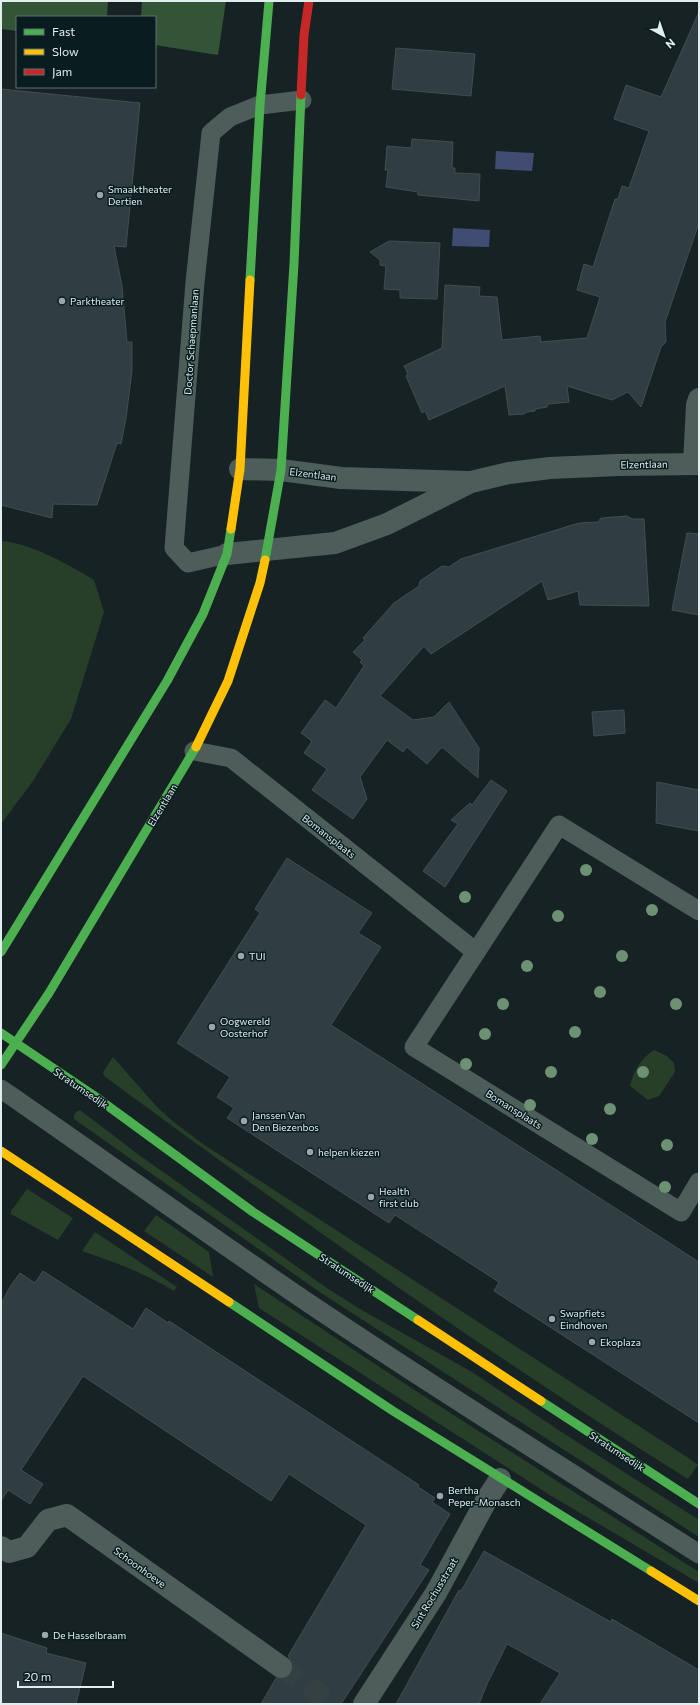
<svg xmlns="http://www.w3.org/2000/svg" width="700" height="1705" font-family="Commissioner,sans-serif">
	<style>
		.green { fill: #273e29 }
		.forest { fill: #335436 }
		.water { fill: #414c72 }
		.building { fill: #303e44; stroke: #444c4f }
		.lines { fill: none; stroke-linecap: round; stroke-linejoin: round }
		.street-tunnel { stroke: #354042; stroke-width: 22; stroke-dasharray: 22 11; stroke-linecap: butt }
		.lane { stroke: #4d5e5a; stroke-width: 19 }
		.street { stroke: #4d5e5a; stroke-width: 22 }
		.fast { stroke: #4caf50; stroke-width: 9 }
		.slow { stroke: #ffc107; stroke-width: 9 }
		.jam { stroke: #c62828; stroke-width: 9 }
		.tree { fill: #6c9273 }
		.poi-dot { fill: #9aa6a8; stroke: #091c1f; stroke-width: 1.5 }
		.labels { text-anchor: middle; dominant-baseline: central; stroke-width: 3; stroke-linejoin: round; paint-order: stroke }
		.poi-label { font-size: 10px; fill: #e1edef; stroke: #091c1f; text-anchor: start }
		.street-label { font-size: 10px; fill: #e1edef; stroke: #091c1f }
	</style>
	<rect width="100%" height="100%" fill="#172224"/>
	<g class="green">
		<path d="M1,541C31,543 69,565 94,580L104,612L71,719L33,781L1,824Z"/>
		<path d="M654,1050L667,1056L674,1063L675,1072L659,1096L648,1100L630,1086C633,1072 641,1058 654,1050Z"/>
		<path d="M113,1057L158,1108L175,1123L203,1144L690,1459L698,1465L688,1479C488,1354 294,1216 104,1076L103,1072Z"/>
		<path d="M80,1110L139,1155L327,1288L360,1309L472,1372L560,1431L699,1520V1537L321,1293L74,1119C73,1115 76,1111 80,1110Z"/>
		<polygon points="27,1189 73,1218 58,1240 11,1214 11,1211"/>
		<polygon points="156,1215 209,1252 213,1277 144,1231"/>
		<path d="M95,1232L177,1287L174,1291C145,1273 114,1262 82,1251Z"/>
		<polygon points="254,1284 413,1389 699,1572 699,1583 553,1497 259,1308"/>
	</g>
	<g class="forest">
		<polygon points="1,1 108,1 107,17 17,17 17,31 1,29"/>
		<polygon points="142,1 226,1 218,55 155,45 155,17 141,17"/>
	</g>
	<g class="water">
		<polygon points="496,151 534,153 532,171 495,169"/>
		<polygon points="453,228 490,230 489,247 452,246"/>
	</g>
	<g class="building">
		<polygon points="699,12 699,223 665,322 666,342 661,347 641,407 628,392 612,400 567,386 569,402 548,404 547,407 535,409 535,411 527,412 524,414 509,415 505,386 429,420 425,411 422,413 406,376 408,374 404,366 442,348 445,285 480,287 479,296 497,297 502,340 540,336 541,342 587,338 600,297 577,290 584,264 593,267 615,199 618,199 622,186 629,188 649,131 614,119 626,85 661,97"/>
		<polygon points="396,48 475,54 471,96 392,89"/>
		<polygon points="1,89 140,103 126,247 114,246 122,286 127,342 132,342 132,371 126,418 121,444 117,443 97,505 53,504 52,518 1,505"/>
		<polygon points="412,139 453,142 452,168 455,168 455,173 480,174 479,201 418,195 418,192 386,187 388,170 385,170 387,146 411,148"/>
		<polygon points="389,241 440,243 437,299 400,298 400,290 384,289 386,266 380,265 380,260 370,252"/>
		<polygon points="627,516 632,519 644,519 649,606 580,605 578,591 548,600 542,581 431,654 424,646 380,696 413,720 434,717 449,702 479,748 478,778 442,747 427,764 407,747 403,752 387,740 360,777 367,799 353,819 312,790 327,769 304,753 312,741 301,733 325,700 336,708 364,666 360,662 362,660 353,652 365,640 363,638 394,603 419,586 420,581 442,566 449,567 461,559 579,523 598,522 601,518"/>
		<polygon points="687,533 699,534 699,615 672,610"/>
		<polygon points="624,710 625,733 594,736 592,712"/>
		<polygon points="491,780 507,791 445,887 423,871 458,824 451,820 470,803 472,805"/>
		<polygon points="657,782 699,790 699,831 656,823"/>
		<polygon points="287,858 372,913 358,933 381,947 331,1025 699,1262 699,1423 494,1291 499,1282 395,1215 389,1223 227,1118 234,1108 217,1097 230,1077 177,1043 260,913 255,909"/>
		<polygon points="43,1271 133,1329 146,1308 168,1323 169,1321 419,1485 418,1487 435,1498 432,1502 450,1514 420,1565 429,1570 341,1704 261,1704 276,1678 286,1678 291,1674 293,1669 292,1662 288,1656 366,1525 289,1474 271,1501 83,1376 21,1470 43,1484 30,1504 8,1490 1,1501 1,1304 11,1285 20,1273 35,1283"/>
		<polygon points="484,1551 611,1622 612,1619 699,1670 699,1704 540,1704 560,1673 507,1644 487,1684 479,1704 396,1704 459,1590 461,1591"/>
		<polygon points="1,1633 47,1648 46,1653 86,1663 76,1704 1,1704"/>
	</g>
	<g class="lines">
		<polyline class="street-tunnel" points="281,1667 333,1704"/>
		<g class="lane">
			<polyline points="227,554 188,563 174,548 195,282 211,133 230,117 260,105 302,100"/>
			<polyline points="194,751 231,758 476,952 559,825 699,911"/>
			<polyline points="476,952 414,1047 681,1212 699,1182"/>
			<path d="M1,1089C107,1162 212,1238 319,1310C444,1394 572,1473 699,1554"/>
		</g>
		<g class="street">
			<polyline points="694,463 697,405 699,399"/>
			<polyline points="240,469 281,470 341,478 468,482"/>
			<polyline points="227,554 335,543 387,524 471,482 509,473 550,468 618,465 699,464"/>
			<polyline points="1,1547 9,1552 27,1547 48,1520 67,1515 281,1667"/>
			<polyline points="364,1704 436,1593 487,1499 500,1479"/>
		</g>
		<g class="fast">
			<polyline points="250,280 260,105 269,1"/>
			<polyline points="265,560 281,470 294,264 301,95"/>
			<polyline points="1,952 167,681 203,614 227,554 231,529"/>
			<polyline points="1,1033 93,1095 253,1212 418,1320"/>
			<polyline points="1,1065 49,993 196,747"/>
			<polyline points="229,1302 393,1411 651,1571"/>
			<polyline points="541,1401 699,1504"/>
		</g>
		<g class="slow">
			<polyline points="231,529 240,469 250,280"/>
			<polyline points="196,747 228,681 260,583 265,560"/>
			<polyline points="1,1151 229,1302"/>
			<polyline points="418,1320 541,1401"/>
			<polyline points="651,1571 699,1601"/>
		</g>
		<polyline class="jam" points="301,95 304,35 309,1"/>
	</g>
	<g class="tree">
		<circle cx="586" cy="870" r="6"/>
		<circle cx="465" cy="897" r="6"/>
		<circle cx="652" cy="910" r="6"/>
		<circle cx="558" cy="916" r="6"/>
		<circle cx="622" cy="956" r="6"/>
		<circle cx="527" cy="966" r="6"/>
		<circle cx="600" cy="992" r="6"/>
		<circle cx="503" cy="1004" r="6"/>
		<circle cx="676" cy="1004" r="6"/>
		<circle cx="575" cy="1032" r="6"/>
		<circle cx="485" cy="1034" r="6"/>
		<circle cx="466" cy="1064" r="6"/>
		<circle cx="551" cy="1072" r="6"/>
		<circle cx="643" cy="1072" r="6"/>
		<circle cx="530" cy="1105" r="6"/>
		<circle cx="610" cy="1109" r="6"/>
		<circle cx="592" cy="1139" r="6"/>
		<circle cx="667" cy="1145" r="6"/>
		<circle cx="665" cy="1187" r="6"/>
	</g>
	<g class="poi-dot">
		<circle cx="100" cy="195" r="4"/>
		<circle cx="62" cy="301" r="4"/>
		<circle cx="241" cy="956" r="4"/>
		<circle cx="212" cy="1027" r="4"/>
		<circle cx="244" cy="1121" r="4"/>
		<circle cx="310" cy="1152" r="4"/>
		<circle cx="371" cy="1197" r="4"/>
		<circle cx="552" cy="1319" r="4"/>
		<circle cx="592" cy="1342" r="4"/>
		<circle cx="440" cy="1496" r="4"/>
		<circle cx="45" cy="1635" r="4"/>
	</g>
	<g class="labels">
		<g class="poi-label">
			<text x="108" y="189">Smaaktheater<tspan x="108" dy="12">Dertien</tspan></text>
			<text x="70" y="301">Parktheater</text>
			<text x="249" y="956">TUI</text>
			<text x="220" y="1021">Oogwereld<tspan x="220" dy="12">Oosterhof</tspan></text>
			<text x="252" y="1115">Janssen Van<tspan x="252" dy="12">Den Biezenbos</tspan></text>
			<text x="318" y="1152">helpen kiezen</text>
			<text x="379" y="1191">Health<tspan x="379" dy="12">first club</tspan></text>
			<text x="560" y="1313">Swapfiets<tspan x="560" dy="12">Eindhoven</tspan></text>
			<text x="600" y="1342">Ekoplaza</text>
			<text x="448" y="1490">Bertha<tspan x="448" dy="12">Peper-Monasch</tspan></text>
			<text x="53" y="1635">De Hasselbraam</text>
		</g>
		<g class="street-label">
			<text transform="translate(191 342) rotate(-86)">Doctor Schaepmanlaan</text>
			<text transform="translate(644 464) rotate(-1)">Elzentlaan</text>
			<text transform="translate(313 474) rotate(7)">Elzentlaan</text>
			<text transform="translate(162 805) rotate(-59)">Elzentlaan</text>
			<text transform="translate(329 836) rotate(38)">Bomansplaats</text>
			<text transform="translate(81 1088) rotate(34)">Stratumsedijk</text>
			<text transform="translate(514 1109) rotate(32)">Bomansplaats</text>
			<text transform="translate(347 1273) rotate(33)">Stratumsedijk</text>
			<text transform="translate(617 1451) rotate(33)">Stratumsedijk</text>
			<text transform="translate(140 1567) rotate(36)">Schoonhoeve</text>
			<text transform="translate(434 1593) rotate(-59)">Sint Rochusstraat</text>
		</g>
	</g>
	<rect width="700" height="1705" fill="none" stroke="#e1edef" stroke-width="4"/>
	<rect x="16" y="16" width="140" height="72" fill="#091c1f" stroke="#5f7072"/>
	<rect x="24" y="29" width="20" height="6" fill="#4caf50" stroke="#5f7072"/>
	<text x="52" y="36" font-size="12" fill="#e1edef">Fast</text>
	<rect x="24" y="49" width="20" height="6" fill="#ffc107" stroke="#5f7072"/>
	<text x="52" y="56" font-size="12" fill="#e1edef">Slow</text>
	<rect x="24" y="69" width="20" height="6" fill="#c62828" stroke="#5f7072"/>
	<text x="52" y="76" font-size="12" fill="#e1edef">Jam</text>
	<g transform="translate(664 36) rotate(140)" stroke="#091c1f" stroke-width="3" paint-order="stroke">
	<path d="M0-3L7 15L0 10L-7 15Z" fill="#e1edef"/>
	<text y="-6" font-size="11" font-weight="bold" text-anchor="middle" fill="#e1edef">N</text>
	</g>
	<path d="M18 1681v6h95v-6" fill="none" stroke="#e1edef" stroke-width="2"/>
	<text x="24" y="1681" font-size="12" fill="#e1edef" stroke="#091c1f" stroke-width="3" paint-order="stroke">20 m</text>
</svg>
